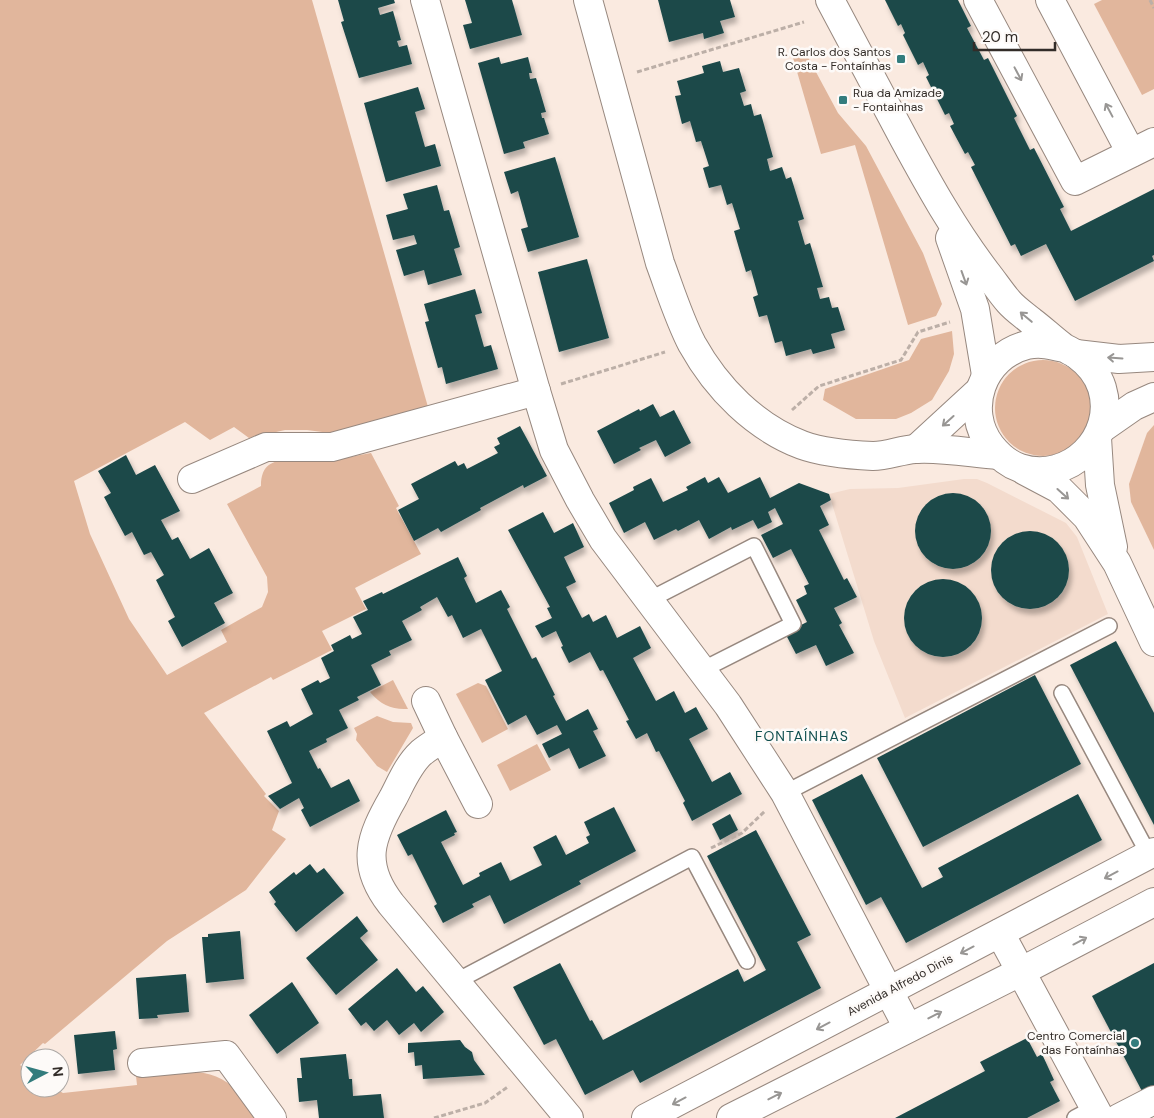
<svg xmlns="http://www.w3.org/2000/svg" width="1154" height="1118" font-family="'DM Sans',sans-serif">
	<style>
		.built { fill: #f3dbcd }
		.green { fill: #e1b69c }
		.building { fill: #1b494a; filter: url(#shadow) }
		.lines { fill: none; stroke-linecap: round; stroke-linejoin: round }
		.lane-casing { stroke: #97887f; stroke-width: 18 }
		.street-casing { stroke: #97887f; stroke-width: 30 }
		.secondary-casing { stroke: #97887f; stroke-width: 30 }
		.path { stroke: #bcafa7; stroke-width: 3; stroke-dasharray: 5 2.5; stroke-linecap: butt }
		.lane { stroke: #fff; stroke-width: 15 }
		.street { stroke: #fff; stroke-width: 28 }
		.secondary { stroke: #fff; stroke-width: 28 }
		.oneway { stroke: #989694 }
		.poi-dot { fill: #337c7d; stroke: #fdfaf8; stroke-width: 2 }
		.labels { text-anchor: middle; dominant-baseline: central; stroke-width: 5; stroke-linejoin: round; paint-order: stroke }
		.poi-label { font-size: 12px; fill: #322c28; stroke: #fdfaf8; text-anchor: end }
		.street-label { font-size: 12px; fill: #322c28; stroke: #fdfaf8 }
		.neighbourhood-label { font-size: 14px; letter-spacing: 1px; fill: #104f4f; stroke: #fdfaf8 }
	</style>
	<defs>
		<filter id="shadow"><feDropShadow dx="3" dy="5.5" stdDeviation="2.5" flood-color="#0004"/></filter>
	</defs>
	<rect width="100%" height="100%" fill="#faeae0"/>
	<polygon class="built" points="964,479 977,479 987,483 1066,523 1077,537 1108,614 905,718 874,641 829,494 850,489 898,488"/>
	<g class="green">
		<path d="M0,0H312L428,407L351,429L330,433L307,430H285L249,438L234,427L210,440L185,422L74,481L90,534L129,619L167,675L227,642L221,630L262,607L268,592L267,577L227,504L261,486C261,450 294,463 317,462C335,461 353,456 371,453L399,506L396,508L421,554L355,588L366,609L322,631L332,650L273,680L271,677L204,713L266,794L264,796L279,811L272,830L286,839L246,890L167,941L45,1044L43,1043L20,1065L30,1072V1088H54L63,1093L137,1085L136,1076C168,1073 205,1063 233,1087C242,1095 249,1108 256,1118H0Z"/>
		<polygon points="1102,0 1154,0 1154,89 1142,95 1094,4"/>
		<polygon points="791,51 804,54 809,59 838,113 866,146 923,253 942,304 936,316 908,325 855,145 821,154"/>
		<polygon points="952,331 954,354 949,371 932,400 911,413 896,419 856,419 823,400 825,389 909,360 921,339"/>
		<circle cx="1043" cy="408" r="48"/>
		<polygon points="1154,425 1154,550 1131,502 1129,484 1147,433"/>
		<path d="M393,680L408,709C392,710 381,705 370,692Z"/>
		<polygon points="478,683 486,686 508,729 482,743 456,694"/>
		<polygon points="377,716 393,722 411,723 413,728 387,772 377,766 356,740 357,734 354,728"/>
		<polygon points="537,744 551,770 510,791 497,765"/>
	</g>
	<g class="building">
		<polygon points="338,0 394,0 395,3 378,8 380,15 393,11 401,40 397,41 399,47 407,45 412,64 359,78 341,22 344,21"/>
		<polygon points="465,0 512,0 522,35 470,49 463,25 472,23"/>
		<polygon points="658,0 730,0 735,17 720,21 724,33 704,39 703,33 669,42"/>
		<polygon points="885,0 958,0 971,26 967,28 984,60 988,58 1017,116 1014,118 1030,150 1034,148 1064,207 1060,209 1071,231 1154,189 1154,255 1152,256 1154,261 1075,301 1046,244 1021,256 1015,244 1011,246 971,167 975,165 968,152 965,154 950,126 954,124 949,113 945,115 926,77 929,75 923,62 918,65 903,35 905,33 901,24 898,26"/>
		<polygon points="499,57 501,64 528,57 532,73 529,73 530,79 536,78 546,112 541,113 542,118 544,118 549,134 523,142 525,148 504,154 478,63"/>
		<polygon points="720,61 723,72 739,68 746,91 740,93 744,106 751,104 754,116 761,114 773,157 767,159 770,171 782,167 786,179 791,177 804,219 798,221 805,245 810,243 823,287 817,288 820,299 829,297 832,308 838,307 845,330 831,334 835,348 813,354 811,349 786,356 782,341 775,343 767,315 759,317 753,297 758,295 751,270 746,272 734,231 740,229 732,203 727,205 721,185 709,188 703,168 709,166 701,141 696,142 690,121 682,124 675,96 681,95 677,81 704,73 702,66"/>
		<polygon points="418,87 425,109 415,112 425,147 435,144 441,166 386,182 364,103"/>
		<polygon points="555,157 579,237 528,252 521,229 528,227 518,191 511,194 504,172"/>
		<polygon points="437,185 444,211 449,210 460,247 454,249 462,275 428,285 424,270 404,276 396,250 417,244 414,235 393,240 386,215 408,209 403,194"/>
		<polygon points="587,259 609,338 559,352 538,272"/>
		<polygon points="475,289 482,313 475,315 484,347 491,345 498,369 446,384 442,367 438,368 425,322 429,321 424,304"/>
		<polygon points="653,404 660,417 674,410 691,443 665,457 656,440 639,448 641,450 614,464 597,431 639,409 640,411"/>
		<polygon points="520,426 547,476 524,488 523,485 480,508 481,510 441,532 438,528 414,541 398,510 419,499 411,484 455,461 458,466 464,463 467,469 498,453 494,447 500,444 497,438"/>
		<polygon points="126,455 136,475 155,465 180,511 161,520 172,540 178,537 190,559 209,548 233,593 214,603 225,623 182,647 168,621 175,617 156,580 164,575 151,552 144,555 132,532 125,536 104,497 111,493 98,471"/>
		<polygon points="705,477 708,483 719,477 728,493 760,477 770,498 799,483 829,494 831,500 820,506 829,525 819,530 844,580 847,578 857,597 834,608 842,623 839,625 854,653 826,666 816,645 796,654 785,633 807,622 796,600 807,594 804,586 809,584 791,549 773,558 761,535 783,524 775,508 768,512 772,522 758,529 753,520 732,530 731,527 709,539 699,520 678,531 676,529 654,540 645,522 624,533 609,503 634,490 633,487 651,478 663,502 688,490 686,487"/>
		<circle cx="953" cy="531" r="38"/>
		<polygon points="543,512 554,533 573,523 584,547 564,557 576,582 566,587 582,618 589,614 593,622 606,615 617,638 640,626 651,648 633,658 656,701 674,691 685,713 696,707 708,729 689,739 712,782 730,772 742,794 692,821 683,803 685,801 659,751 656,752 647,733 636,739 626,721 629,720 603,670 600,671 590,652 569,663 561,647 563,646 556,631 542,638 535,626 552,618 547,608 550,607 508,530"/>
		<circle cx="1030" cy="570" r="39"/>
		<polygon points="458,557 467,576 464,578 476,603 501,590 510,607 507,609 532,659 536,657 555,695 553,696 566,721 588,709 598,729 593,731 606,756 579,769 569,748 549,758 542,744 562,734 557,725 537,735 526,715 508,725 485,680 502,671 481,629 463,638 452,615 448,617 437,597 420,607 422,610 402,621 412,640 389,651 391,655 371,665 381,685 357,697 359,700 339,710 348,728 326,739 327,742 309,751 318,769 320,768 331,788 349,779 360,801 310,827 301,810 304,808 299,798 280,809 268,796 292,783 267,731 287,721 290,727 313,714 301,689 318,680 320,683 330,678 321,658 334,651 331,645 350,635 352,639 362,634 353,617 368,610 363,601 382,592 383,594"/>
		<circle cx="943" cy="618" r="39"/>
		<polygon points="1116,641 1154,713 1154,825 1070,665"/>
		<polygon points="1035,675 1081,764 923,847 877,758"/>
		<polygon points="862,774 922,888 943,877 938,868 1078,794 1102,840 906,943 881,897 866,905 812,800"/>
		<polygon points="614,807 636,851 579,881 581,884 504,924 490,895 472,904 474,907 443,923 434,906 437,904 412,854 408,856 397,835 446,810 457,832 454,833 455,835 441,842 463,885 480,876 479,873 501,862 510,881 542,865 533,847 556,835 566,855 589,843 586,837 590,835 584,822"/>
		<polygon points="730,814 738,830 720,840 712,824"/>
		<polygon points="756,830 811,935 797,942 821,988 640,1083 633,1070 585,1095 556,1039 544,1045 513,987 560,963 590,1021 592,1020 603,1040 738,969 744,982 766,970 707,856"/>
		<polygon points="310,864 317,873 324,868 344,893 296,932 274,904 276,902 269,892 294,872 296,875"/>
		<polygon points="357,916 368,931 360,938 378,960 336,995 306,958"/>
		<polygon points="240,931 244,979 206,983 202,937 208,937 208,934"/>
		<polygon points="1154,963 1154,1089 1144,1095 1092,996"/>
		<polygon points="397,968 416,992 423,986 444,1012 421,1032 414,1023 399,1035 387,1020 374,1031 366,1022 361,1026 348,1009"/>
		<polygon points="186,974 189,1012 157,1015 158,1018 139,1019 136,978"/>
		<polygon points="292,982 319,1023 277,1054 249,1015"/>
		<polygon points="115,1031 117,1049 113,1050 115,1070 78,1074 74,1035"/>
		<polygon points="1027,1038 1037,1057 1042,1054 1054,1080 1050,1082 1060,1101 1027,1118 895,1118 985,1071 980,1062"/>
		<polygon points="460,1040 465,1047 472,1052 474,1060 485,1075 423,1079 422,1065 415,1066 414,1052 408,1053 408,1043"/>
		<polygon points="346,1054 349,1079 352,1079 353,1096 381,1094 384,1118 319,1118 317,1100 299,1102 297,1078 302,1078 300,1058"/>
	</g>
	<g class="lines">
		<g class="lane-casing">
			<g id="lane">
				<polyline points="649,600 754,546 793,624 702,670"/>
				<polyline points="1062,693 1149,855"/>
				<polyline points="785,793 1109,626"/>
				<polyline points="455,982 692,857 747,961"/>
				<polyline points="1075,1118 1094,1108"/>
			</g>
		</g>
		<g class="street-casing">
			<g id="street">
				<polyline points="425,0 536,391 554,450 580,500 603,539 728,705 785,793 908,1028"/>
				<path d="M588,0L660,263C670,290 679,319 692,344C717,389 755,427 802,445C824,453 851,455 873,456C887,456 901,450 915,449C940,447 972,453 998,455"/>
				<polyline points="978,0 1075,181 1154,142"/>
				<polyline points="1050,0 1131,153"/>
				<polyline points="916,449 979,391"/>
				<polyline points="192,479 266,447 332,447 536,391"/>
				<polyline points="426,701 443,737 478,804"/>
				<path d="M443,737C436,743 428,747 421,753C408,765 401,783 393,798C370,838 360,864 391,904L569,1118"/>
				<polyline points="1000,933 1100,1118"/>
				<polyline points="142,1063 226,1055 272,1118"/>
				<polyline points="646,1118 1154,852"/>
				<polyline points="731,1118 1020,972 1154,902"/>
				<polyline points="1119,1118 1154,1100"/>
			</g>
		</g>
		<g class="secondary-casing">
			<g id="secondary">
				<path d="M830,0C854,46 879,92 904,139C929,185 954,230 986,272C994,282 1001,293 1009,302C1015,309 1024,315 1031,321C1042,329 1052,339 1063,347C1068,350 1073,352 1077,355C1088,363 1098,375 1102,388C1117,437 1069,484 1020,468C1008,464 999,456 991,446C963,410 982,356 1027,345C1040,342 1052,345 1064,348"/>
				<polyline points="950,238 975,309 986,375"/>
				<polyline points="1076,354 1119,359 1154,357"/>
				<polyline points="1101,429 1134,406 1154,397"/>
				<polyline points="1097,438 1100,485 1113,547"/>
				<polyline points="1025,471 1059,489 1087,517 1117,563 1154,642"/>
			</g>
		</g>
		<g class="path">
			<polyline points="1150,0 1154,8"/>
			<polyline points="637,72 804,22"/>
			<polyline points="561,384 665,352"/>
			<polyline points="792,410 819,386 901,360 918,332 950,322"/>
			<polyline points="711,848 742,833 765,811"/>
			<polyline points="434,1118 485,1103 509,1086"/>
		</g>
		<use href="#lane" class="lane"/>
		<use href="#street" class="street"/>
		<use href="#secondary" class="secondary"/>
	</g>
	<defs><path id="oneway-shaft" d="M-6 0H5M1.5-3L5.5 0L1.5 3" fill="none" stroke-width="1.6" stroke-linecap="round" stroke-linejoin="round" transform="scale(1.25)"/></defs>
	<g class="oneway">
		<use href="#oneway-shaft" transform="translate(1018 74) rotate(62)"/>
		<use href="#oneway-shaft" transform="translate(1109 110) rotate(-118)"/>
		<use href="#oneway-shaft" transform="translate(964 278) rotate(70)"/>
		<use href="#oneway-shaft" transform="translate(1026 317) rotate(-140)"/>
		<use href="#oneway-shaft" transform="translate(1115 358) rotate(-176)"/>
		<use href="#oneway-shaft" transform="translate(948 421) rotate(138)"/>
		<use href="#oneway-shaft" transform="translate(1063 494) rotate(42)"/>
		<use href="#oneway-shaft" transform="translate(1111 875) rotate(152)"/>
		<use href="#oneway-shaft" transform="translate(1080 941) rotate(-28)"/>
		<use href="#oneway-shaft" transform="translate(967 950) rotate(152)"/>
		<use href="#oneway-shaft" transform="translate(935 1015) rotate(-27)"/>
		<use href="#oneway-shaft" transform="translate(823 1026) rotate(152)"/>
		<use href="#oneway-shaft" transform="translate(775 1096) rotate(-27)"/>
		<use href="#oneway-shaft" transform="translate(679 1101) rotate(152)"/>
	</g>
	<g class="poi-dot">
		<rect x="896" y="54" width="10" height="10" rx="2.5"/>
		<rect x="838" y="95" width="10" height="10" rx="2.5"/>
		<circle cx="1135" cy="1043" r="5"/>
	</g>
	<g class="labels">
		<g class="poi-label">
			<text x="891" y="52">R. Carlos dos Santos<tspan x="891" dy="14">Costa - Fontaínhas</tspan></text>
			<text x="853" y="93" text-anchor="start">Rua da Amizade<tspan x="853" dy="14">- Fontainhas</tspan></text>
			<text x="1125" y="1036">Centro Comercial<tspan x="1125" dy="14">das Fontaínhas</tspan></text>
		</g>
		<g class="street-label">
			<text transform="translate(900 985) rotate(-28)">Avenida Alfredo Dinis</text>
		</g>
		<g class="neighbourhood-label">
			<text x="802" y="736">FONTAÍNHAS</text>
		</g>
	</g>
	<g transform="translate(45 1073) rotate(84)"><circle r="24" fill="#fdfaf8" stroke="#aca8a5"/>
	<path d="M0-4L9 19L0 12L-9 19Z" fill="#337c7d"/>
	<text y="-8" font-size="14" font-weight="bold" text-anchor="middle" fill="#322c28">N</text>
	</g>
	<path d="M974 42v8h81v-8" fill="none" stroke="#322c28" stroke-width="2.5"/>
	<text x="982" y="42" font-size="15" fill="#322c28" stroke="#fdfaf8" stroke-width="4" paint-order="stroke">20 m</text>
</svg>
